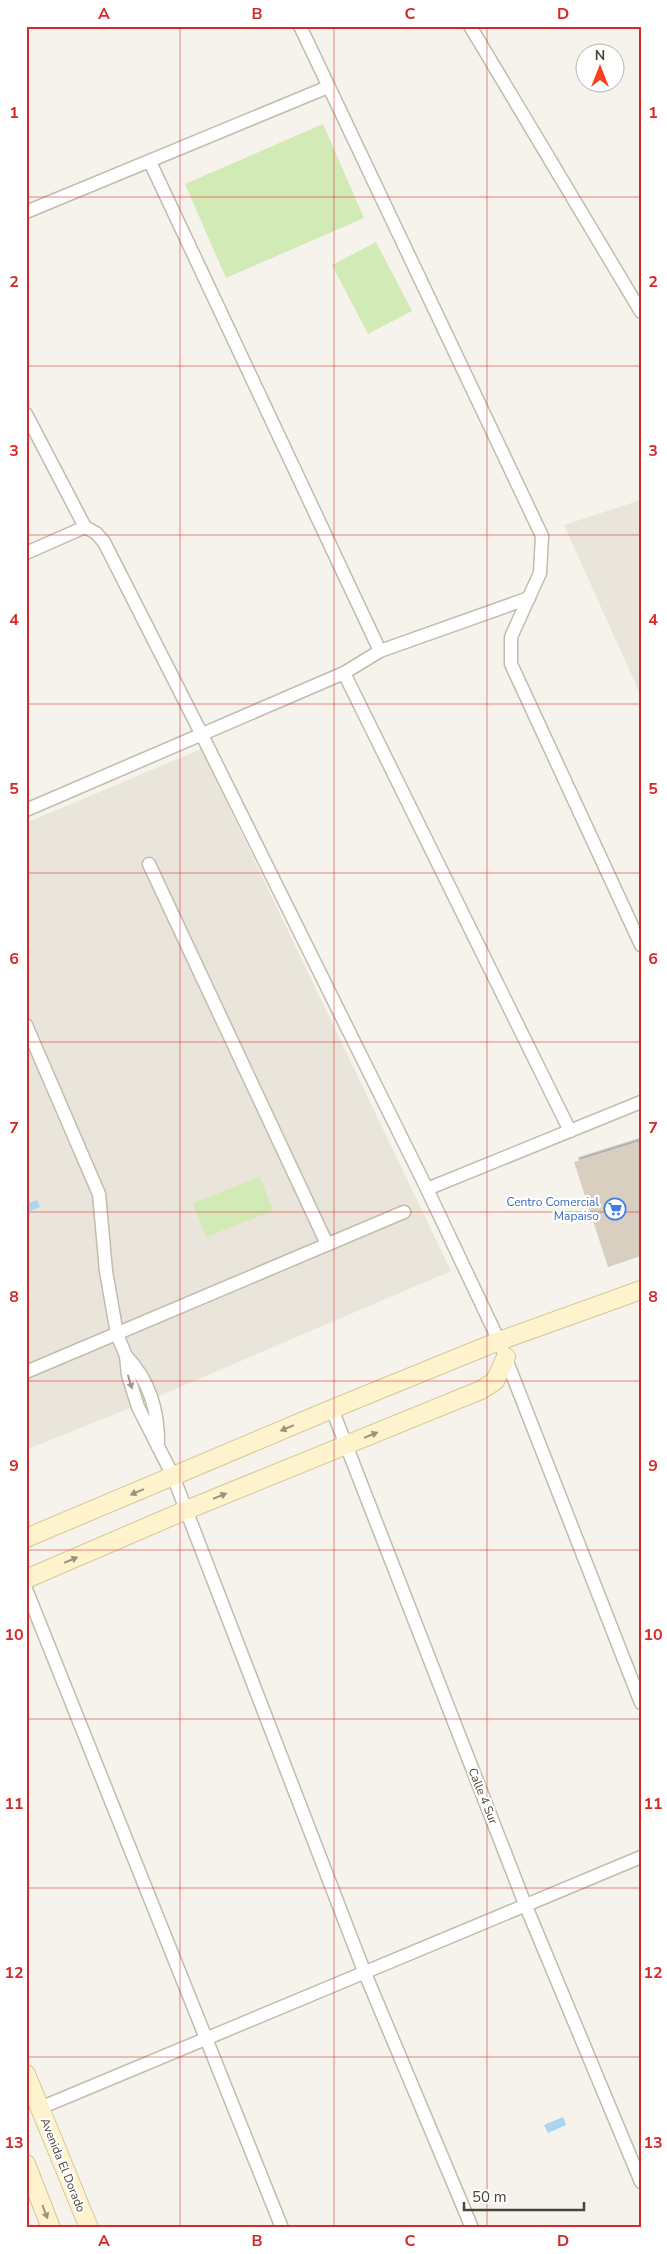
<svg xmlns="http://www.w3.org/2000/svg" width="667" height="2254" font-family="'Nunito Sans',sans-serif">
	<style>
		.residential { fill: #eae5da }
		.green { fill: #d2eab5 }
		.water { fill: #a9d4f2 }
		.building { fill: #d8cfc1; filter: url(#shadow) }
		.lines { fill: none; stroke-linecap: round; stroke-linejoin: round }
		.street-casing { stroke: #c2bbae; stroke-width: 15 }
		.secondary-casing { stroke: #d6c79b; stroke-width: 20 }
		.street { stroke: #fff; stroke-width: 12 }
		.secondary { stroke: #fff3cd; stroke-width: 18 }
		.oneway { fill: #9c9892 }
		.oneway2 { fill: #9c937c }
		.grid { fill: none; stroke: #d62828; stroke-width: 1; stroke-opacity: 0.55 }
		.labels { text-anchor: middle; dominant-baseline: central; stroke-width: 4.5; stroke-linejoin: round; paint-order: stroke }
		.shop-label { font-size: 12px; fill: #366cbe; stroke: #fff; text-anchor: end }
		.street-label { font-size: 12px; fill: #4b4439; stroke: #fff }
		.neatline { fill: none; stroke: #d62828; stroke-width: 2 }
		.grid-label { font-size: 16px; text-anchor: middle; font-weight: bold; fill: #d62828 }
	</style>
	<defs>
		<filter id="shadow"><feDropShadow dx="4.5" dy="-4.5" stdDeviation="0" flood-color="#0004"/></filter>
	</defs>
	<rect width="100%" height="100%" fill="#f6f3ec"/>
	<g class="residential">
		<polygon points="641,500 641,696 564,525"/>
		<polygon points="201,749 451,1271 152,1399 26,1450 26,823"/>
	</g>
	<g class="green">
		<polygon points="323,124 364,218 226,278 185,184"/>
		<polygon points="376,242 412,311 368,334 332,265"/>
		<polygon points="260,1177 273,1211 206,1237 193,1203"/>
	</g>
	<g class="water">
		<polygon points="37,1200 40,1207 26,1212 26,1204"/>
		<polygon points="563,2117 566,2125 548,2133 544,2125"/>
	</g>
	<polygon class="building" points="641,1141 641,1256 608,1267 574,1162"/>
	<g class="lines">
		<g class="street-casing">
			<g id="street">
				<polyline points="300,26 542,536 540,573 511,637 511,664 641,945"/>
				<polyline points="470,26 641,312"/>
				<polyline points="150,162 380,651"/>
				<polyline points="26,212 328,87"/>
				<polyline points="26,414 85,527 26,553"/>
				<polyline points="85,527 96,533 104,542 201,733 427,1189 499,1341 641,1703"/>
				<polyline points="344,673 570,1131"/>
				<polyline points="26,810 344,673 380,651 529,598"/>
				<polyline points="149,864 327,1244"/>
				<polyline points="26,1025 99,1194 106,1271 117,1334 126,1356 128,1375 138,1407 173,1476 364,1971 472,2228"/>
				<polyline points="427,1189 641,1102"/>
				<path d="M126,1356C150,1381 159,1412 158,1447"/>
				<polyline points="26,1372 404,1212"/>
				<polyline points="332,1409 525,1904 641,2182"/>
				<polyline points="26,1589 282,2228"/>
				<polyline points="40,2108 641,1857"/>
			</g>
		</g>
		<g class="secondary-casing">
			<g id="secondary">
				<polyline points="26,1538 332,1409 499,1341 641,1290"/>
				<polyline points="26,1579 184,1511 481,1390 495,1381 506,1357"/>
				<polyline points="26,2074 89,2228"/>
				<polyline points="26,2164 51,2228"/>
			</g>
		</g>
		<use href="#street" class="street"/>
		<use href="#secondary" class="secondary"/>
	</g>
	<defs><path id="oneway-solid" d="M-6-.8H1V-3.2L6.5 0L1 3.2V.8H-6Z" transform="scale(1.25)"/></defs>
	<use class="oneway" href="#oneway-solid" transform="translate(130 1382) rotate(73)"/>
	<g class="oneway2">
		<use href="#oneway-solid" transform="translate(287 1428) rotate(157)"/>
		<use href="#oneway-solid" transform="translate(371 1435) rotate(-22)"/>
		<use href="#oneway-solid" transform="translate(137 1492) rotate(157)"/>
		<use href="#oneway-solid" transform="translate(220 1496) rotate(-22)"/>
		<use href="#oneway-solid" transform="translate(71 1560) rotate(-23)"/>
		<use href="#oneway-solid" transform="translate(45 2212) rotate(69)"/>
	</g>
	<path class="grid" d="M180,26V2228M334,26V2228M487,26V2228M26,197H641M26,366H641M26,535H641M26,704H641M26,873H641M26,1042H641M26,1212H641M26,1381H641M26,1550H641M26,1719H641M26,1888H641M26,2057H641"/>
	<defs>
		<g id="supermarket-ring" transform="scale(1.125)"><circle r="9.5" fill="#fff" stroke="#3f7fe0" stroke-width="1.5"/><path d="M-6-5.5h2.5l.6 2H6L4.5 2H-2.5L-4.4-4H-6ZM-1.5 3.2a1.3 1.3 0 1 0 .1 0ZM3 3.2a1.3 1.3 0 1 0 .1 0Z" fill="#3f7fe0"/></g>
	</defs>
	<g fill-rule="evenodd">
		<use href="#supermarket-ring" x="615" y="1209"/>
	</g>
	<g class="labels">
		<g class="shop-label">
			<text x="599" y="1202">Centro Comercial<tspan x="599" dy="14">Mapaiso</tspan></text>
		</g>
		<g class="street-label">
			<text transform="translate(483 1796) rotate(68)">Calle 4 Sur</text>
			<text transform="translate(63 2165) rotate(68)">Avenida El Dorado</text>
		</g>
	</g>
	<rect width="667" height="2254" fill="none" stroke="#ffffff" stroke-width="55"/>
	<g transform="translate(600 68)"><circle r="24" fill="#ffffff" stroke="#b7b4b0"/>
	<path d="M0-4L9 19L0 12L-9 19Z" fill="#fc3f1d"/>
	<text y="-8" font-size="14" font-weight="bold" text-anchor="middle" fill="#4b4439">N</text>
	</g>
	<path d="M464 2202v8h120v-8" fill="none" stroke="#4b4439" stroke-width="2.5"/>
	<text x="472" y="2202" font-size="15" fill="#4b4439" stroke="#ffffff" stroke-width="4" paint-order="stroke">50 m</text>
	<rect x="28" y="28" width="612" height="2198" class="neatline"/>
	<g class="grid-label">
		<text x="104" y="19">A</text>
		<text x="257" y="19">B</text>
		<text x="410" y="19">C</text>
		<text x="563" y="19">D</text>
		<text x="14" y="118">1</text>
		<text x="653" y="118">1</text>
		<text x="14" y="287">2</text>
		<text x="653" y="287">2</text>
		<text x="14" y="456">3</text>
		<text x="653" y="456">3</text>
		<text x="14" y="625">4</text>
		<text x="653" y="625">4</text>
		<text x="14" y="794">5</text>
		<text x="653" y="794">5</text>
		<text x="14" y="964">6</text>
		<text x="653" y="964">6</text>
		<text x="14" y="1133">7</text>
		<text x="653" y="1133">7</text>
		<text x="14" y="1302">8</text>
		<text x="653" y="1302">8</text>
		<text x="14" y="1471">9</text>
		<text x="653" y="1471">9</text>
		<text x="14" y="1640">10</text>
		<text x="653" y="1640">10</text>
		<text x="14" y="1809">11</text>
		<text x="653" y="1809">11</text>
		<text x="14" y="1978">12</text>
		<text x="653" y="1978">12</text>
		<text x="14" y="2148">13</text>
		<text x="653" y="2148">13</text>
		<text x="104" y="2246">A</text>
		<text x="257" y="2246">B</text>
		<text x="410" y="2246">C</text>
		<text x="563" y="2246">D</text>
	</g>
</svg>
